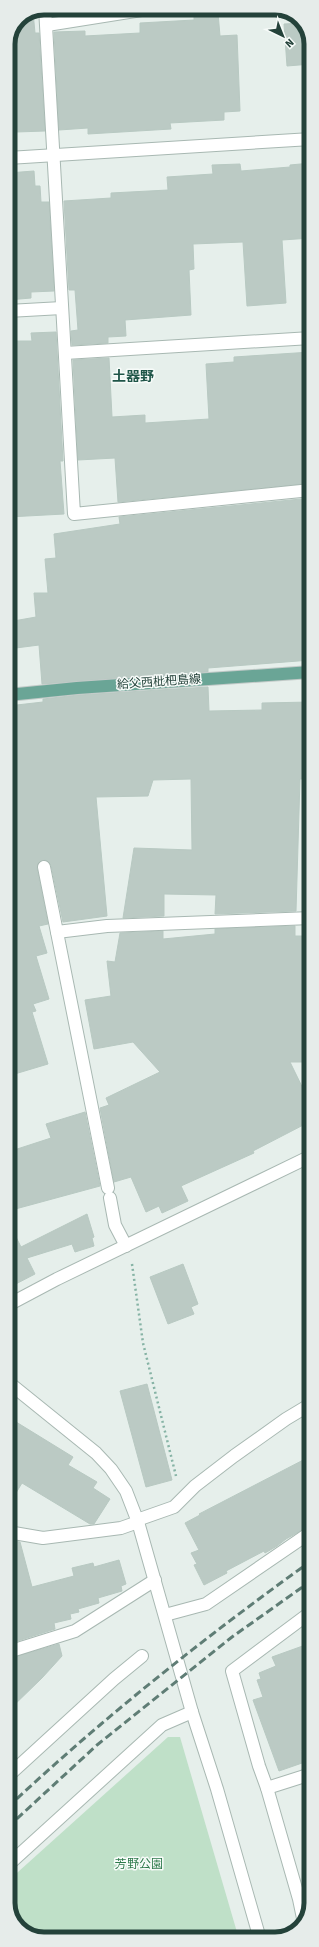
<svg xmlns="http://www.w3.org/2000/svg" width="319" height="1947" font-family="'Source Sans 3','Noto Sans JP',sans-serif">
	<style>
		.green { fill: #bfe0c8 }
		.building { fill: #bbcac4; stroke: #b8c9c2 }
		.lines { fill: none; stroke-linecap: round; stroke-linejoin: round }
		.minor-casing { stroke: #a8b8b2; stroke-width: 14 }
		.major-casing { stroke: #c2cac8; stroke-width: 14 }
		.path { stroke: #86b3a5; stroke-width: 2.5; stroke-dasharray: 2 3; stroke-linecap: butt }
		.minor { stroke: #fff; stroke-width: 12 }
		.major { stroke: #6aa596; stroke-width: 12 }
		.rail { stroke: #5f7d75; stroke-width: 3; stroke-dasharray: 8 4; stroke-linecap: butt }
		.labels { text-anchor: middle; dominant-baseline: central; stroke-width: 3; stroke-linejoin: round; paint-order: stroke }
		.street-label { font-size: 12px; fill: #24423a; stroke: #f7fbf9 }
		.park-label { font-size: 12px; fill: #2d7a4b; stroke: #f7fbf9 }
		.quarter-label { font-size: 14px; font-weight: bold; fill: #1f5548; stroke: #f7fbf9 }
		.rim { fill: none; stroke: #24423a; stroke-width: 5 }
	</style>
	<rect width="100%" height="100%" fill="#e6efeb"/>
	<polygon class="green" points="168,1737 180,1737 239,1939 39,1939 19,1929 8,1908 8,1881"/>
	<g class="building">
		<polygon points="33,12 35,33 39,33 45,131 16,132 14,108 8,108 8,44 19,18"/>
		<polygon points="218,13 220,36 237,35 240,111 224,112 224,120 170,123 171,129 88,134 88,128 59,130 54,32 85,31 85,36 140,33 140,23 194,20 194,15"/>
		<polygon points="303,23 311,39 311,64 287,66 284,24"/>
		<polygon points="311,163 311,238 282,240 286,303 247,306 243,242 193,244 194,269 189,270 191,315 125,320 126,336 108,337 108,343 72,345 71,331 78,330 75,290 69,290 64,201 111,198 111,193 168,190 167,177 213,174 212,165 240,164 241,171 290,167 290,165"/>
		<polygon points="34,171 35,186 40,186 41,202 49,202 54,291 31,292 31,298 8,300 8,173"/>
		<polygon points="56,332 63,461 60,461 64,514 8,517 8,460 15,460 8,366 8,341 32,341 31,333"/>
		<polygon points="311,352 311,483 118,502 115,458 78,460 73,360 109,358 112,417 145,415 145,423 209,419 206,364 234,362 234,357"/>
		<polygon points="311,498 311,660 208,668 208,672 42,684 39,645 8,649 8,622 36,617 34,593 48,593 45,559 56,558 54,534 120,524 119,517"/>
		<polygon points="208,687 209,711 262,710 262,703 311,702 311,779 300,779 296,911 215,914 216,895 164,894 164,916 123,918 134,848 192,850 191,779 153,780 148,796 96,797 107,916 63,922 51,865 46,860 39,862 37,868 48,924 39,926 47,953 36,956 49,999 33,1004 36,1011 32,1012 48,1064 8,1076 8,706 43,702 43,699 78,695"/>
		<polygon points="295,926 295,936 311,936 311,1062 290,1062 311,1105 311,1121 253,1151 254,1153 181,1186 188,1201 162,1213 159,1206 146,1212 131,1177 114,1182 100,1108 109,1105 106,1098 160,1072 133,1042 94,1049 85,1000 111,996 107,961 115,962 120,933 163,931 163,939 215,934 215,929"/>
		<polygon points="85,1112 100,1186 8,1211 8,1152 51,1138 46,1124"/>
		<polygon points="87,1214 94,1237 92,1238 94,1246 75,1252 72,1244 27,1258 35,1274 8,1288 8,1221 21,1247"/>
		<polygon points="183,1264 198,1304 191,1307 194,1314 168,1324 150,1277"/>
		<polygon points="147,1384 172,1480 146,1487 120,1391"/>
		<polygon points="8,1417 73,1457 68,1465 97,1482 93,1488 110,1499 94,1524 90,1524 22,1483 8,1506"/>
		<polygon points="311,1456 311,1525 286,1539 277,1546 265,1553 264,1551 226,1571 227,1573 204,1585 194,1565 197,1564 191,1553 199,1550 185,1523 200,1515 199,1514"/>
		<polygon points="8,1540 20,1542 32,1587 74,1576 72,1568 93,1563 94,1567 119,1560 126,1584 121,1586 122,1591 98,1598 99,1603 78,1609 79,1612 70,1614 71,1619 54,1623 55,1629 8,1644"/>
		<polygon points="311,1643 311,1745 301,1749 305,1762 279,1771 253,1700 263,1697 257,1680 261,1679 259,1673 276,1666 272,1657"/>
		<polygon points="59,1644 62,1656 42,1678 8,1711 8,1659"/>
	</g>
	<g class="lines">
		<g class="minor-casing">
			<g id="minor">
				<polyline points="45,8 74,514 311,490"/>
				<polyline points="47,25 154,8"/>
				<polyline points="8,158 311,139"/>
				<polyline points="8,311 62,308"/>
				<polyline points="65,353 311,338"/>
				<polyline points="44,867 108,1188"/>
				<polyline points="57,932 107,926 311,918"/>
				<polyline points="110,1198 115,1225 126,1246"/>
				<polyline points="8,1305 57,1279 311,1156"/>
				<polyline points="8,1382 96,1453 111,1469 126,1491 138,1522 192,1712 217,1789 260,1939"/>
				<polyline points="137,1520 174,1507 195,1486 234,1456 286,1419 311,1404"/>
				<polyline points="8,1532 43,1538 121,1528 138,1522"/>
				<polyline points="165,1615 206,1604 311,1532"/>
				<polyline points="8,1652 75,1631 155,1580"/>
				<polyline points="8,1776 114,1679 142,1656"/>
				<polyline points="267,1788 311,1774"/>
				<polyline points="8,1865 162,1725 192,1712"/>
				<polyline points="304,1923 299,1899 267,1788 259,1766 232,1671 311,1612"/>
			</g>
		</g>
		<g class="major-casing">
			<polyline id="major" points="8,695 77,688 311,672"/>
		</g>
		<polyline class="path" points="132,1264 143,1343 176,1476"/>
		<use href="#minor" class="minor"/>
		<use href="#major" class="major"/>
		<g class="rail">
			<path d="M8,1807C103,1718 205,1637 311,1561"/>
			<polyline points="8,1827 97,1745 232,1637 311,1581"/>
		</g>
	</g>
	<g class="labels">
		<g class="street-label">
			<text transform="translate(159 682) rotate(-4)">給父西枇杷島線</text>
		</g>
		<g class="park-label">
			<text x="139" y="1864">芳野公園</text>
		</g>
		<g class="quarter-label">
			<text x="133" y="377">土器野</text>
		</g>
	</g>
	<path d="M0 0H319V1947H0ZM44 15H275A29 29 0 0 1 304 44V1903A29 29 0 0 1 275 1932H44A29 29 0 0 1 15 1903V44A29 29 0 0 1 44 15Z" fill="#e6ecea" fill-rule="evenodd"/>
	<path class="rim" d="M44 15H275A29 29 0 0 1 304 44V1903A29 29 0 0 1 275 1932H44A29 29 0 0 1 15 1903V44A29 29 0 0 1 44 15Z"/>
	<g transform="translate(283 36) rotate(137)" stroke="#f7fbf9" stroke-width="3" paint-order="stroke">
	<path d="M0-3L7 15L0 10L-7 15Z" fill="#24423a"/>
	<text y="-6" font-size="11" font-weight="bold" text-anchor="middle" fill="#24423a">N</text>
	</g>
</svg>
